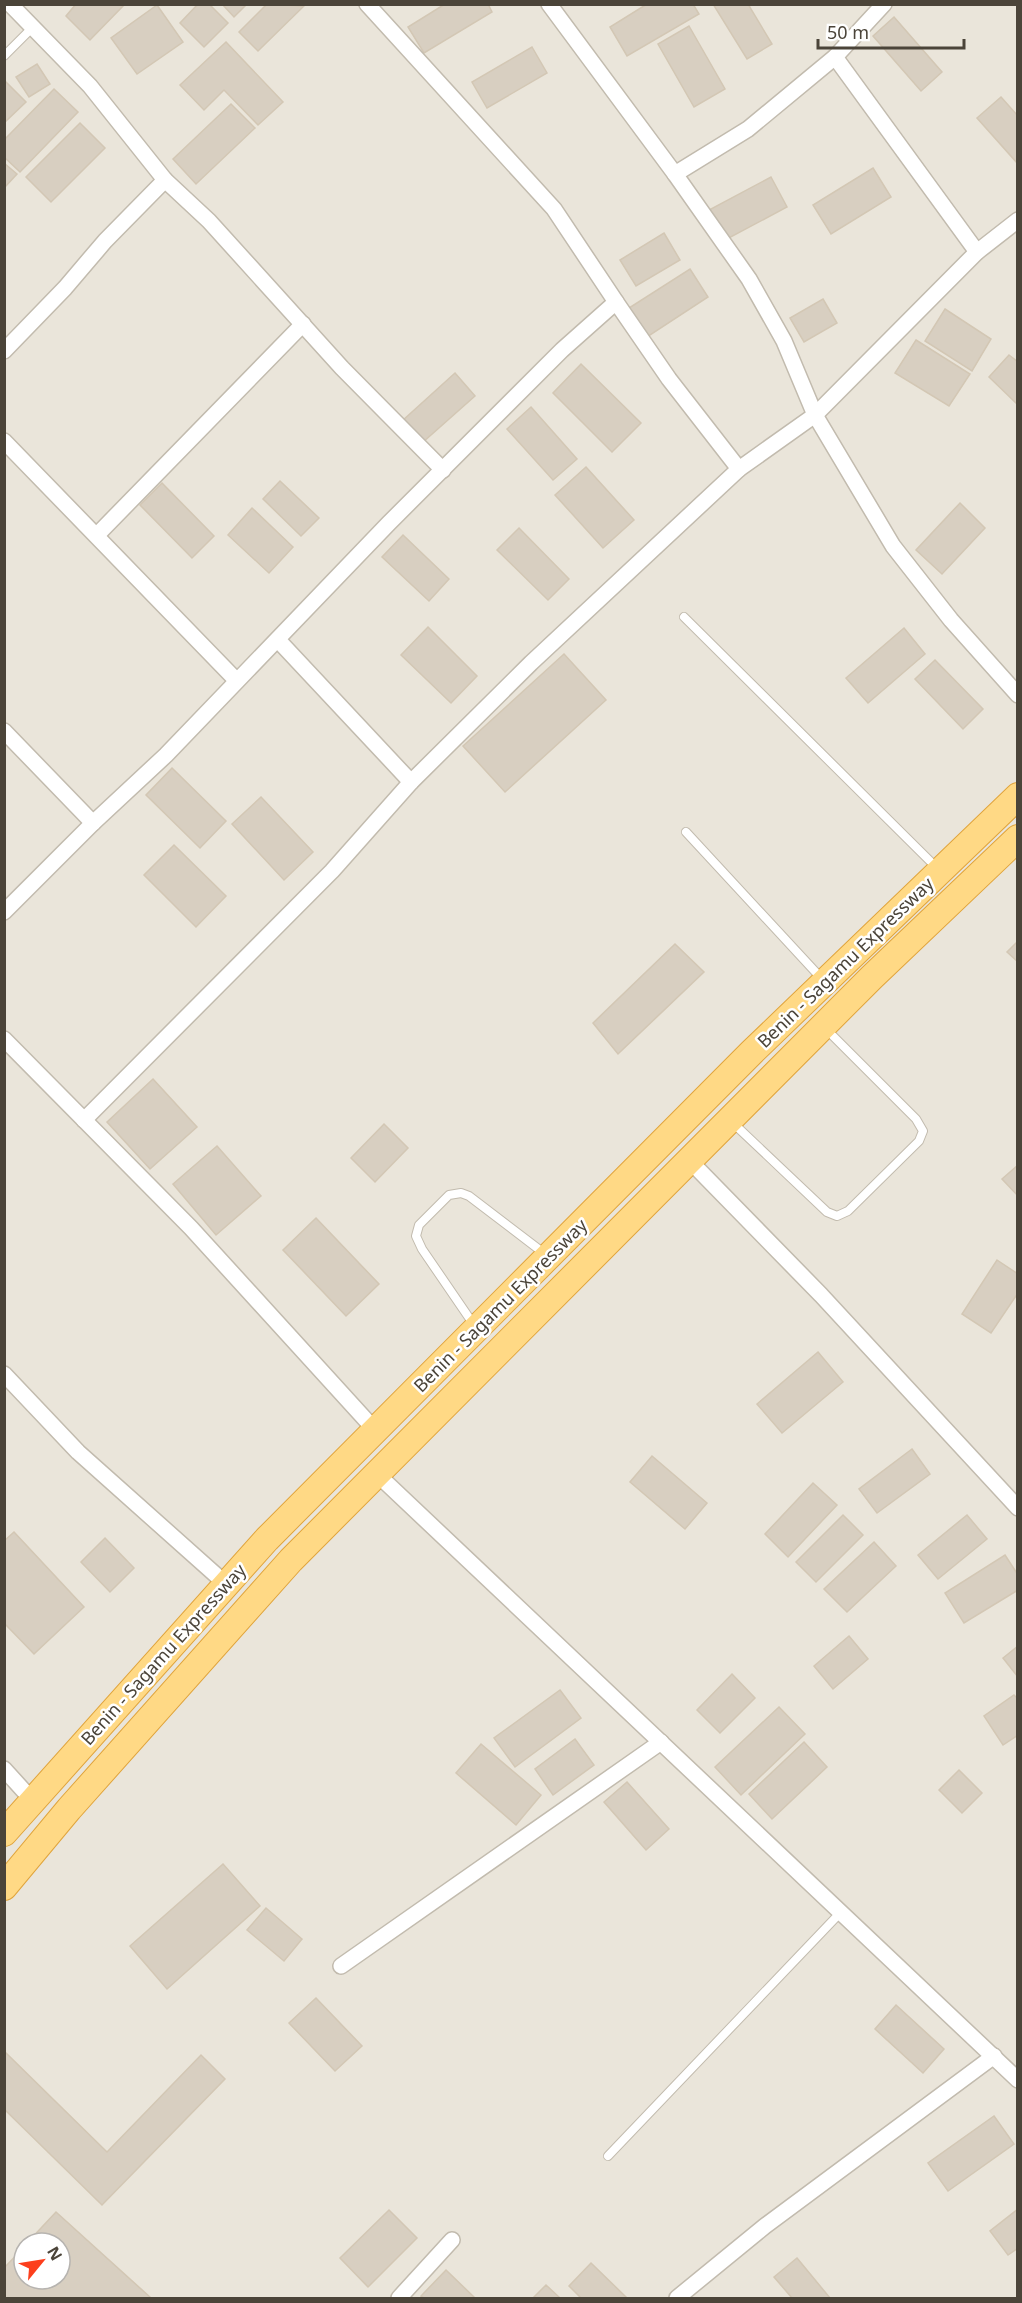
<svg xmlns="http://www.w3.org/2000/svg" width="1022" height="2303" font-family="'Noto Sans',sans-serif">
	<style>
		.residential { fill: #eae5da; fill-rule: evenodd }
		.building { fill: #d8cfc1; stroke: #d3c7b4; stroke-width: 1.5 }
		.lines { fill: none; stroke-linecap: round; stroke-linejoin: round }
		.service-casing { stroke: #c2bbae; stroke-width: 10 }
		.minor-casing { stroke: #c2bbae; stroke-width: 18 }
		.trunk-casing { stroke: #e0a43c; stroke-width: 28 }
		.service { stroke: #fff; stroke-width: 8 }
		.minor { stroke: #fff; stroke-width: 15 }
		.trunk { stroke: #ffd985; stroke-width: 26 }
		.labels { text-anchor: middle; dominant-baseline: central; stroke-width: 5; stroke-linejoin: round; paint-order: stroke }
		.street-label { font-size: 18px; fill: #4b4439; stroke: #fff }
	</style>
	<rect width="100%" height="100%" fill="#f6f3ec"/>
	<path class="residential" d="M5,5H1017V2298H5ZM24,2243H60V2279H24Z"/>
	<g class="building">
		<polygon points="76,4 125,4 90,40 66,16"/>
		<polygon points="198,4 209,4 228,23 204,47 180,23"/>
		<polygon points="222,4 247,4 234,17"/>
		<polygon points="267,4 304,6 258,51 239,32"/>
		<polygon points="445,4 488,4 492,12 424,53 408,27"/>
		<polygon points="647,4 693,4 699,14 627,56 610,27"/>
		<polygon points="713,4 748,4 772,44 747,59"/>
		<polygon points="157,5 183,42 137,74 111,38"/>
		<polygon points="894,17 942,72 921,91 873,36"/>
		<polygon points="689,26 725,89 694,107 658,44"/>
		<polygon points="226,42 283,102 258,125 224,90 204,110 180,85"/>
		<polygon points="532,47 547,73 487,108 472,82"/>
		<polygon points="37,64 50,84 29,97 16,77"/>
		<polygon points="4,80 26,102 4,123"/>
		<polygon points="54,89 78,112 20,172 4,157 4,140"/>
		<polygon points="1001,97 1018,116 1018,164 977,118"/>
		<polygon points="231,104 255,128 196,184 173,159"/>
		<polygon points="80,123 105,148 51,202 26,177"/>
		<polygon points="4,163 17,174 4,188"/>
		<polygon points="873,168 891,197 831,234 813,205"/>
		<polygon points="771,177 787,207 725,240 709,210"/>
		<polygon points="664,233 680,260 636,286 620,260"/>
		<polygon points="690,269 708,297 647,337 629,308"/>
		<polygon points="823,299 837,323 804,342 790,318"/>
		<polygon points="945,309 991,339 972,371 925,341"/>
		<polygon points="916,340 970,374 949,406 895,373"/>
		<polygon points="1009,355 1018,362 1018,405 989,377"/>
		<polygon points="581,364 641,423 612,452 553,393"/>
		<polygon points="455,373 475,396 422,443 402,421"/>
		<polygon points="531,407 577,459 553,480 507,429"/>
		<polygon points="586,467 634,520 603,548 555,495"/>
		<polygon points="280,481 319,518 301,536 263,499"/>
		<polygon points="162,483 214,536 192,558 140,505"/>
		<polygon points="960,503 985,528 942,574 916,550"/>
		<polygon points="252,508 293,547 269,573 228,535"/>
		<polygon points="519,528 569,579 548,600 497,550"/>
		<polygon points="403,535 449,579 429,601 382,557"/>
		<polygon points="428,627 477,676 451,703 401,655"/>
		<polygon points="904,628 925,654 868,703 846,678"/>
		<polygon points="564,654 606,700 505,792 463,746"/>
		<polygon points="935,660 983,709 963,729 915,679"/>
		<polygon points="172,768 226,821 200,848 146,795"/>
		<polygon points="261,797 313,852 284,880 232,824"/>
		<polygon points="174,845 226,896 196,927 144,875"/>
		<polygon points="1018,941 1018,962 1007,952"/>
		<polygon points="675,944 704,972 618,1054 593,1023"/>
		<polygon points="153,1079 197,1127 150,1169 107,1122"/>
		<polygon points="384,1124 408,1148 375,1182 351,1158"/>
		<polygon points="217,1146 261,1196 216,1235 173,1184"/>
		<polygon points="1018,1165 1018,1196 1002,1179"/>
		<polygon points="316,1218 379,1284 346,1316 283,1250"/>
		<polygon points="997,1260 1018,1274 1018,1293 991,1333 962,1314"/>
		<polygon points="818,1352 843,1382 782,1433 757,1404"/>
		<polygon points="912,1449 930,1474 877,1513 859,1489"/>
		<polygon points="652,1456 707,1503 685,1529 630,1482"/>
		<polygon points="813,1483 837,1505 788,1557 765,1534"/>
		<polygon points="843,1515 863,1535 816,1582 796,1562"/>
		<polygon points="967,1515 987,1539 938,1579 918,1555"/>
		<polygon points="14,1532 84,1607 34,1654 4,1623 4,1541"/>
		<polygon points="105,1538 134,1568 110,1592 81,1562"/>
		<polygon points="874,1542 896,1566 847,1612 824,1589"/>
		<polygon points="1005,1555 1018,1575 1018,1590 964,1623 945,1593"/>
		<polygon points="849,1636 868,1659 833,1689 814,1666"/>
		<polygon points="1018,1646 1018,1677 1003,1658"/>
		<polygon points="732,1674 755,1698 720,1733 697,1710"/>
		<polygon points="560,1690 581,1718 515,1767 494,1738"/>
		<polygon points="1014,1695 1018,1699 1018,1735 1003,1745 984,1716"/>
		<polygon points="779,1707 805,1734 741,1795 715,1767"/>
		<polygon points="575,1739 594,1765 553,1795 535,1769"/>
		<polygon points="804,1742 827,1767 772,1819 749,1794"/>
		<polygon points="481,1744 541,1795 516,1825 456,1773"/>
		<polygon points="959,1770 982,1793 962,1813 939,1790"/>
		<polygon points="627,1782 669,1829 646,1850 604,1802"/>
		<polygon points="223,1864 260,1906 167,1989 130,1946"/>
		<polygon points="266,1908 302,1939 284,1961 247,1930"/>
		<polygon points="316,1998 362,2046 335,2071 289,2023"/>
		<polygon points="896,2005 944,2049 923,2073 875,2029"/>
		<polygon points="4,2051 107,2152 201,2055 225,2079 102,2205 4,2109"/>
		<polygon points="994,2116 1014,2144 948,2191 928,2163"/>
		<polygon points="1018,2209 1018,2248 1008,2255 990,2231"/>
		<polygon points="389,2210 417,2238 368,2287 340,2258"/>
		<polygon points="56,2212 151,2298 4,2298 4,2268 24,2247 24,2279 60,2279 60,2243 27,2243"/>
		<polygon points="797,2258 830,2298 792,2298 774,2277"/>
		<polygon points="591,2263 627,2298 581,2298 569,2286"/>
		<polygon points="446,2270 475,2298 424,2298 421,2296"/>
		<polygon points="546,2285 560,2298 533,2298"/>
	</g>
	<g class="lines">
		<g class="service-casing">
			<g id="service">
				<polyline points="4,56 32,28"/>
				<polyline points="684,617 938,869"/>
				<polyline points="686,832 822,979"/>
				<polyline points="733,1123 827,1212 837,1216 848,1211 919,1141 923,1131 916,1119 826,1029"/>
				<polyline points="474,1325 422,1249 416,1236 419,1225 449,1195 461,1193 469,1196 545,1254"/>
				<polyline points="608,2156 841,1912"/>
			</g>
		</g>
		<g class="minor-casing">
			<g id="minor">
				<polyline points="10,4 90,86 165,180 209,221 342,368 443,470"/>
				<polyline points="367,4 554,209 616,302"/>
				<polyline points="549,4 675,174 749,279 784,341 815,415 893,546 951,620 1018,695"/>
				<polyline points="835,57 977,252"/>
				<polyline points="675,174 748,129 835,57 884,4"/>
				<polyline points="4,351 65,288 105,241 165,180"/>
				<polyline points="4,441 236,680"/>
				<polyline points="97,535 303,324"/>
				<polyline points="278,640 411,782"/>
				<polyline points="4,731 93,823"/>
				<polyline points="4,912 93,823 166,755 389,523 562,350 616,302 669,379 739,469"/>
				<polyline points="4,1039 191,1228 375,1430"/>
				<polyline points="84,1120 332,871 411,782 531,663 739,469 815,415 977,252 1018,220"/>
				<polyline points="689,1160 821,1295 1018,1508"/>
				<polyline points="4,1374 78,1452 226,1584"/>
				<polyline points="377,1474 1018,2080"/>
				<polyline points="4,1769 33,1801"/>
				<polyline points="341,1966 661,1742"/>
				<polyline points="399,2298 452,2240"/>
				<polyline points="677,2298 765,2226 994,2056"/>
			</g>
		</g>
		<g class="trunk-casing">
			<g id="trunk">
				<polyline points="4,1833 267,1539 752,1052 1018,796"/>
				<polyline points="4,1887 69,1809 291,1560 872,977 1018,838"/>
			</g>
		</g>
		<use href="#service" class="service"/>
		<use href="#minor" class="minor"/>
		<use href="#trunk" class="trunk"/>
	</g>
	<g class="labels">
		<g class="street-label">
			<text transform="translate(845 962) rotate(-44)">Benin - Sagamu Expressway</text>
			<text transform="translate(500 1305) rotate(-45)">Benin - Sagamu Expressway</text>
			<text transform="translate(163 1654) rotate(-48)">Benin - Sagamu Expressway</text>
		</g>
	</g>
	<rect width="1022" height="2303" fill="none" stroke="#4b4439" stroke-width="12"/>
	<g transform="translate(42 2261) rotate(60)"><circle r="28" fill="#ffffff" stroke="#b7b4b0" stroke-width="1.5"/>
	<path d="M0-4.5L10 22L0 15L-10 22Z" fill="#fc3f1d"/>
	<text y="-9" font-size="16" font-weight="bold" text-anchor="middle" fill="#4b4439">N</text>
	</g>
	<path d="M818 39v9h146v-9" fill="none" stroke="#4b4439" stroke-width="3"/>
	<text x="827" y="39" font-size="18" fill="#4b4439" stroke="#ffffff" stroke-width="4.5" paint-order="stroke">50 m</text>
</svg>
